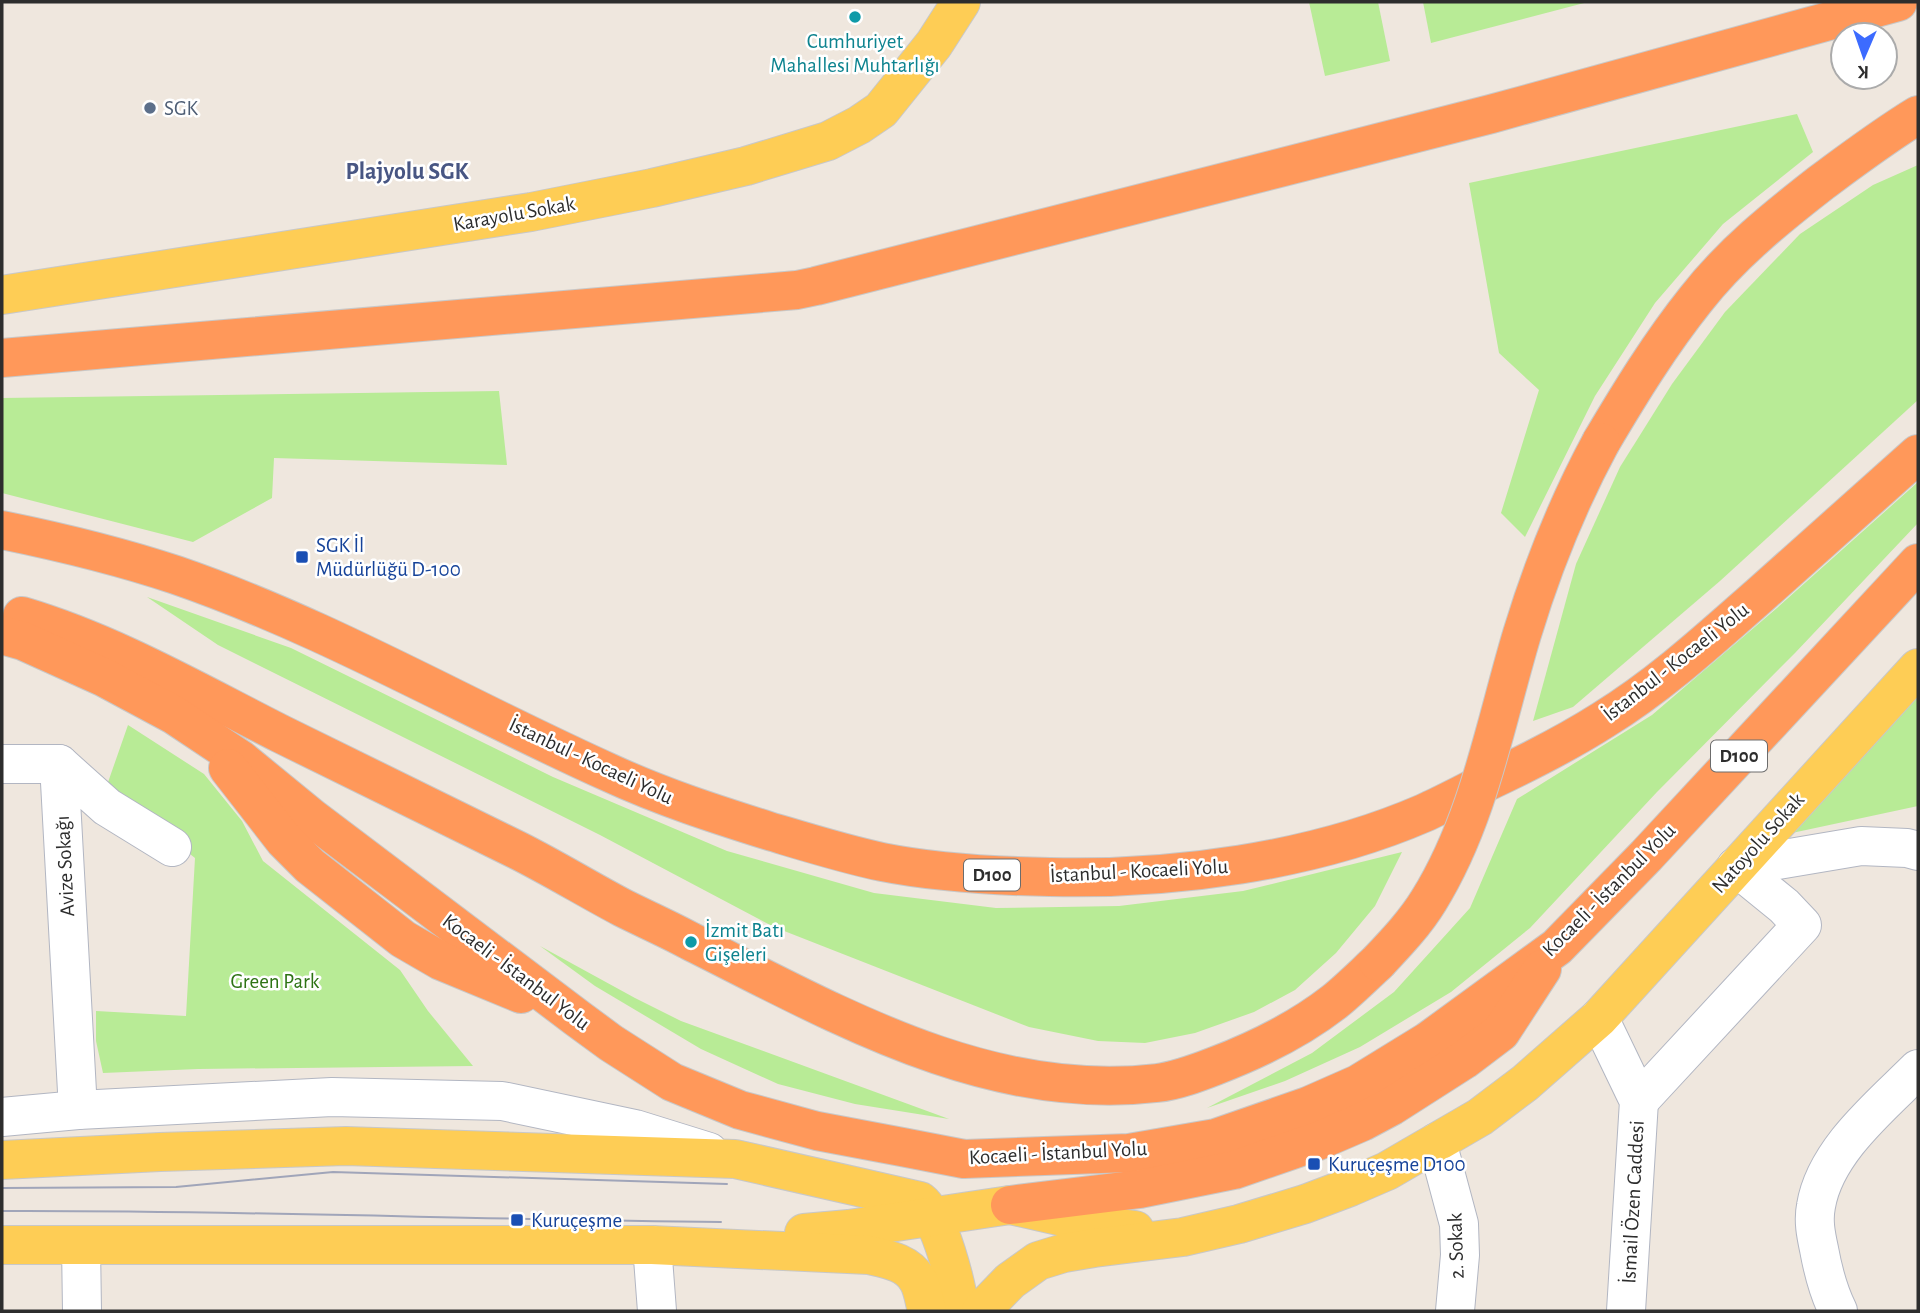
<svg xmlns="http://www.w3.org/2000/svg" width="1920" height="1313" font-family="'Alegreya Sans',sans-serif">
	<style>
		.green { fill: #b8eb96 }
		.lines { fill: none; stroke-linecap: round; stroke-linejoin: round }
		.minor-casing { stroke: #b2b6c2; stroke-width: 40 }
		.major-casing { stroke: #c8c8c8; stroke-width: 40 }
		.highway-casing { stroke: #c8c8c8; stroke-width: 40 }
		.minor { stroke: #fff; stroke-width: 38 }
		.major { stroke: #fecd55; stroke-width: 38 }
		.highway { stroke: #ff985a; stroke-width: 38 }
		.tram { stroke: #a0a5b9; stroke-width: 2 }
		.highway-bridge-casing { stroke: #c8c8c8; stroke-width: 40; stroke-linecap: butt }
		.highway-bridge { stroke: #ff985a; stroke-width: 38 }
		.culture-dot { fill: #0f9aa8; stroke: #fff; stroke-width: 2.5 }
		.service-dot { fill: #5c6f8a; stroke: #fff; stroke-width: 2.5 }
		.transit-dot { fill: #1a4fb4; stroke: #fff; stroke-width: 2.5 }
		.labels { text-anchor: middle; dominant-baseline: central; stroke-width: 5; stroke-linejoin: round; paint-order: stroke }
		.shield { fill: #fff; stroke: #6c6c6c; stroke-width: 2 }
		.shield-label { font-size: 19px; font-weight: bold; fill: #2d2d2d }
		.culture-label { font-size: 21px; fill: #0d838f; stroke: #fff }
		.service-label { font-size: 21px; fill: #4e5e75; stroke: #fff; text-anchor: start }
		.street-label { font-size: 21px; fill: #2d2d2d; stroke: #fff }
		.transit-label { font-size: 21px; fill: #164399; stroke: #fff; text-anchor: start }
		.park-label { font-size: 21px; fill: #2d7314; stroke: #fff }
		.quarter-label { font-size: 24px; font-weight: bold; fill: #485683; stroke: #fff }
	</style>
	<rect width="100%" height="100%" fill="#efe7de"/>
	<g class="green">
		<polygon points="1309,2 1378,2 1390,61 1325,76"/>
		<polygon points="1423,2 1588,2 1431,43"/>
		<polygon points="1797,114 1813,152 1723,224 1655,303 1595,396 1525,537 1501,513 1539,390 1499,353 1469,183"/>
		<polygon points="1918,165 1918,400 1720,581 1573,707 1533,721 1576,564 1620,467 1672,384 1725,312 1800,234 1873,185"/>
		<polygon points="499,391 507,465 274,458 272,498 193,542 2,493 2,398"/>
		<polygon points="1918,482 1918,523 1795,653 1657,792 1530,928 1451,992 1360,1047 1285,1081 1207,1108 1312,1053 1394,992 1470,908 1517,799 1652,715 1777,608"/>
		<polygon points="147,597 291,648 553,777 727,851 874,893 996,908 1119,906 1243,891 1402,852 1375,906 1336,953 1295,990 1254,1012 1195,1033 1145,1043 1098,1041 1029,1027 774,927 600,835 218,645"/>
		<polygon points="1918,692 1918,806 1778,836"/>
		<polygon points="128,725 204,774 242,821 263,861 400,970 428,1011 473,1066 198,1069 103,1073 96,1041 96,1011 186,1016 195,858 106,788"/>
		<polygon points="540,946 635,998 681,1021 949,1119 855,1104 778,1084 701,1049 595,986"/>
	</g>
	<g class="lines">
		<g class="minor-casing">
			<g id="minor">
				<polyline points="2,764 59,764"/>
				<polyline points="1736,867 1861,846 1907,848 1918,851"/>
				<polyline points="1599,1018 1639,1101 1626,1311"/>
				<polyline points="1639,1101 1802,925 1784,906 1736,867"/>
				<polyline points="78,1110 59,764 107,807 172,847"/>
				<polyline points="2,1117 78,1110 332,1097 502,1101 635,1129 709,1152"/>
				<polyline points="1437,1142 1459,1224 1460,1255 1455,1311"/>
				<polyline points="81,1245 82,1311"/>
				<polyline points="652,1245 657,1311"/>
				<path d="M1838,1311C1828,1291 1823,1271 1819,1249C1816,1235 1813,1221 1816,1206C1825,1151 1881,1106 1918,1069"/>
			</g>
		</g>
		<g class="major-casing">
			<g id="major">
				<polyline points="2,295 531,212 652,188 746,166 828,141 859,125 881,110 934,44 961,2"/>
				<path d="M2,1160L160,1152L346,1146L735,1159L920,1201C940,1216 957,1286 960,1311"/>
				<polyline points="804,1233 849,1229 1010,1205 1098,1225 1135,1230"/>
				<path d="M2,1245H652L869,1255C886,1259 907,1262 917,1279C923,1288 924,1301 927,1311"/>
				<polyline points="981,1311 1010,1281 1038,1261 1064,1253 1094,1248 1183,1237 1239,1224 1305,1204 1350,1187 1387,1171 1480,1117 1525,1083 1599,1018 1918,668"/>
			</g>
		</g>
		<g class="highway-casing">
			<g id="highway">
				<polyline points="2,358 797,290 816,286 1491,114 1898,2"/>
				<path d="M1601,442C1630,393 1660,344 1696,299C1731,254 1777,217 1822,182C1853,159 1885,135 1918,115"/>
				<path d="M2,530C61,542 119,556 176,575C327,627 465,708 610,773C662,797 715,814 769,831C806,842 844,854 882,862C937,873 994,876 1050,877C1172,880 1311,862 1424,813C1446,803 1468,791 1491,780C1529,762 1567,743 1603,720C1660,685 1710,639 1760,595C1813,548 1866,501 1918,454"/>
				<path d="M22,616C113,643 196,691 281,734C360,773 439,811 517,850C553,868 587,889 623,908C645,919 668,929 690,941C836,1014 988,1103 1157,1083C1176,1081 1197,1073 1215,1066C1257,1050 1298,1030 1334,1002C1349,990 1364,975 1378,962"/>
				<polyline points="2,635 23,641 105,678 174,715 240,759 312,818 577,1018 611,1043 672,1082 740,1110 817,1131 902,1147 964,1159 1129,1153 1216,1138 1308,1106 1358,1084 1428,1041 1557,947 1646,856 1918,563"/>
				<polyline points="228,768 284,840 310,866 403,939 441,961 521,994"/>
				<polyline points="1010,1205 1140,1189 1234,1170 1318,1141 1362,1122 1392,1106 1464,1060 1501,1032 1542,969"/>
			</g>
		</g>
		<use href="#minor" class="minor"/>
		<use href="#major" class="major"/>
		<use href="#highway" class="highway"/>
		<g class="tram">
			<polyline points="2,1188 176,1187 333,1172 727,1184"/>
			<path d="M2,1211C241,1210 481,1220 721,1222"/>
		</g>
		<g class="highway-bridge-casing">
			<path id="highway-bridge" d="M1378,962C1396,943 1415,923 1429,900C1479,819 1495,724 1522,634C1542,568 1568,503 1601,442"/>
		</g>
		<use href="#highway-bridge" class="highway-bridge"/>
	</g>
	<g class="culture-dot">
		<circle cx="855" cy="17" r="7"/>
		<circle cx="691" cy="942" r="7"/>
	</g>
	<circle class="service-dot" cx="150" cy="108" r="7"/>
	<g class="transit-dot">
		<rect x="295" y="550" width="14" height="14" rx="3.5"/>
		<rect x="1307" y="1157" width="14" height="14" rx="3.5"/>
		<rect x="510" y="1213" width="14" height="14" rx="3.5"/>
	</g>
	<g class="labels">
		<g class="shield">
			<rect x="1711" y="740.5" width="56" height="31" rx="5"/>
			<rect x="964" y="859.5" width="56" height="31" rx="5"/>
		</g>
		<g class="shield-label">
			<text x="1739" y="756">D100</text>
			<text x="992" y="875">D100</text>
		</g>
		<g class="culture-label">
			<text x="855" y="41">Cumhuriyet<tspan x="855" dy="24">Mahallesi Muhtarlığı</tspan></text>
			<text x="705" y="930" text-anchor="start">İzmit Batı<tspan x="705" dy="24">Gişeleri</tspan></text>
		</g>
		<g class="service-label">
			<text x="164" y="108">SGK</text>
		</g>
		<g class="street-label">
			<text transform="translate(514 214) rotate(-10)">Karayolu Sokak</text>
			<text transform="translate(1676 662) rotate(-38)">İstanbul - Kocaeli Yolu</text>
			<text transform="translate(591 761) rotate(25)">İstanbul - Kocaeli Yolu</text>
			<text transform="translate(1758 843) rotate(-48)">Natoyolu Sokak</text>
			<text transform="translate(65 866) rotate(-93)">Avize Sokağı</text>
			<text transform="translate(1139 871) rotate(-3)">İstanbul - Kocaeli Yolu</text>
			<text transform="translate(1609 890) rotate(-45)">Kocaeli - İstanbul Yolu</text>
			<text transform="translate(516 972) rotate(37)">Kocaeli - İstanbul Yolu</text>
			<text transform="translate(1058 1153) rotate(-3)">Kocaeli - İstanbul Yolu</text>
			<text transform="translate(1633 1202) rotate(-87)">İsmail Özen Caddesi</text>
			<text transform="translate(1456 1246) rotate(-92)">2. Sokak</text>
		</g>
		<g class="transit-label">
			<text x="316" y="545">SGK İl<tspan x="316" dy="24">Müdürlüğü D-100</tspan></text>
			<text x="1328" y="1164">Kuruçeşme D100</text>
			<text x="531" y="1220">Kuruçeşme</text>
		</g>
		<g class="park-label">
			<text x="275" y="981">Green Park</text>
		</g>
		<g class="quarter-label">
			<text x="407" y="172">Plajyolu SGK</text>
		</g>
	</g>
	<rect width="1920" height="1313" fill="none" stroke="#2d2d2d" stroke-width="7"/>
	<g transform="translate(1864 56) rotate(182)"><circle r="33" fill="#ffffff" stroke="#ababab" stroke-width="2"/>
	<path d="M0-5L12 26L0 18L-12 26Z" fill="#3c6bff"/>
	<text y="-10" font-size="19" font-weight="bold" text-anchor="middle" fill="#2d2d2d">K</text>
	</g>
</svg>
